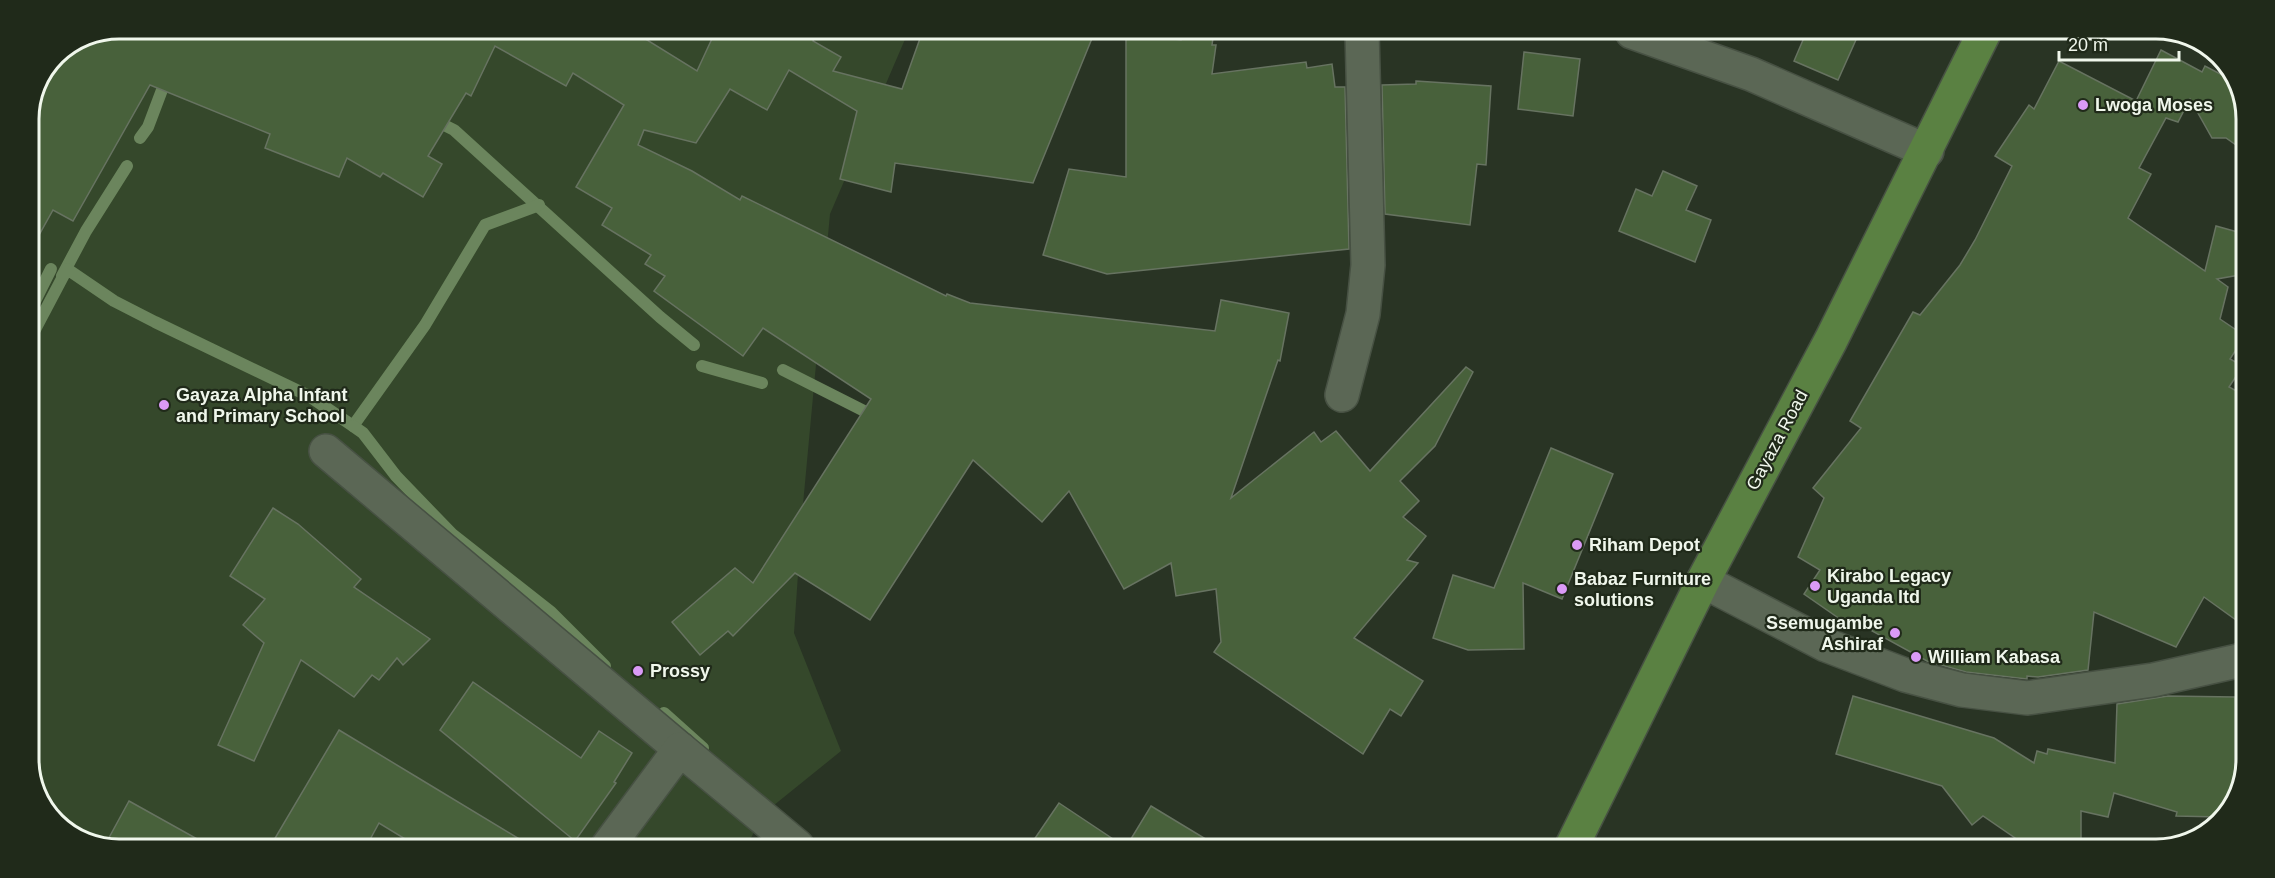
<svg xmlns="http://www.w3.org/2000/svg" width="2275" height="878" font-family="Arial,sans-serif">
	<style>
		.green { fill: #35482b }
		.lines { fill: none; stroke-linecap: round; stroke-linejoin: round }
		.stream { stroke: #6b855d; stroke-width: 12 }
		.building { fill: #48613b; stroke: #677361; stroke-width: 1.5 }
		.minor-casing { stroke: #475143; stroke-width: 36 }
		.major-casing { stroke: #475143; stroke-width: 36 }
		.minor { stroke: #5b6755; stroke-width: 33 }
		.major { stroke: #5a8142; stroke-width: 33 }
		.poi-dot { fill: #da9af6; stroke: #202a1a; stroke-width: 2 }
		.labels { text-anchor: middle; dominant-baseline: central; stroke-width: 4.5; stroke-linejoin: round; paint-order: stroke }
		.poi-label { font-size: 18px; font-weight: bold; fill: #f0f7ec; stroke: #202a1a; text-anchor: start }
		.street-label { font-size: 18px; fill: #f0f7ec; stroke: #202a1a }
		.rim { fill: none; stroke: #f0f7ec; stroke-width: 3 }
	</style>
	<rect width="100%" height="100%" fill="#293424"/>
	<polygon class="green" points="119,29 909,30 830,214 802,515 794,633 841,751 763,814 747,846 90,845 47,814 29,765 29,113 55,55"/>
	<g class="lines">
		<g class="stream">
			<polyline points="432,119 454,130 660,317 694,345"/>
			<polyline points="140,138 148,127 168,74"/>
			<polyline points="62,276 86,231 127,166"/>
			<polyline points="29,313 51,269"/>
			<polyline points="29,341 67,269 114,301 155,322 309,396 353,426 425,325 485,225 539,205"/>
			<polyline points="702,366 762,383"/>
			<polyline points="783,370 878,418"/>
			<polyline points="353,426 363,433 396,476 452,534 551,612 605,666"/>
			<polyline points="664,713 703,748"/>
		</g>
	</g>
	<g class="building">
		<polygon points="119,28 631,30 697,71 716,30 818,30 813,41 841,57 833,71 902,89 923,30 1095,31 1033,183 895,163 891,192 840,179 857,111 789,70 767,110 730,89 696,143 644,130 638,145 692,171 740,200 742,196 946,296 947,294 970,303 1215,331 1221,300 1289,313 1280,361 1278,360 1231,498 1314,432 1321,442 1336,431 1370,471 1466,367 1473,372 1435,446 1400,481 1419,501 1403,517 1426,536 1407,560 1418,563 1354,638 1423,681 1401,716 1390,709 1363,754 1214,652 1221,642 1216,589 1176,596 1171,563 1124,589 1069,491 1042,522 973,460 870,620 795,573 733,636 728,631 700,655 672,622 735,568 753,583 871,399 763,328 743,356 654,291 665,276 645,264 651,255 602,225 612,208 576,187 624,105 573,73 566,86 495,46 471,96 466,93 428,156 442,164 423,197 383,173 380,177 347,158 339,177 265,148 270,134 150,85 73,221 53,210 29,253 29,127 58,54"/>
		<polygon points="1182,31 1214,31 1212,45 1216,45 1212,74 1306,62 1307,68 1332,64 1335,87 1345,87 1349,249 1107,274 1043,255 1069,169 1126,177 1126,33 1181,40"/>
		<polygon points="1806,33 1859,33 1838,80 1794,61"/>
		<polygon points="2161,50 2202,72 2205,66 2234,81 2246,113 2246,152 2226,138 2212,138 2190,99 2178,122 2166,118 2139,168 2151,174 2128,218 2205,271 2216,226 2245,234 2245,274 2217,279 2228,287 2220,319 2245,336 2230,359 2243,366 2229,387 2244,395 2243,625 2204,597 2176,647 2094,612 2088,670 2038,677 2027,676 2027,679 1966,672 1927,661 1872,631 1874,625 1868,629 1854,620 1850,626 1804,594 1820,570 1798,557 1824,498 1813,488 1861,428 1850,421 1913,312 1920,315 1960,265 1975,240 2012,166 1995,156 2029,105 2034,109 2059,61 2136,101"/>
		<polygon points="1524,52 1580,59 1573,116 1518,109"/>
		<polygon points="1416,81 1491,86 1486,165 1477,164 1470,225 1385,214 1382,85 1416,84"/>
		<polygon points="1663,171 1697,186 1686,210 1711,220 1695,262 1619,231 1636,189 1652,196"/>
		<polygon points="1551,448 1613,474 1562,599 1523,583 1524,649 1468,650 1433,638 1453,575 1494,588"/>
		<polygon points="273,508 298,524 361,579 354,587 430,639 403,665 397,658 379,680 372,675 354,697 301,660 254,761 218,745 264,643 243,625 265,599 230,576"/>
		<polygon points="473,682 581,758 599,731 632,753 614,782 616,783 575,841 440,730"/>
		<polygon points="1853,696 1994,738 2034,763 2037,751 2047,754 2048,749 2115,763 2117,704 2168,696 2235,697 2235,798 2220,817 2176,816 2177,812 2114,793 2108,817 2081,811 2081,849 2017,849 2015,838 1983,816 1972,825 1942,786 1836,754"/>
		<polygon points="339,730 415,776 531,846 415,845 379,823 367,845 271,845"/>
		<polygon points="129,801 208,845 105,845"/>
		<polygon points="1059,803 1125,847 1029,847"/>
		<polygon points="1151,806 1219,847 1126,847"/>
	</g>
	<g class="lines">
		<g class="minor-casing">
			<g id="minor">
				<polyline points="1632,32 1751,74 1927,151"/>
				<polyline points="1342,395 1363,314 1368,265 1362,31"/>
				<polyline points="326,451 680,749"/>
				<polyline points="1703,581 1826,645 1905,675 1962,690 2027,698 2153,680 2242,660"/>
				<polyline points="608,846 680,749 797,846"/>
			</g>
		</g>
		<g class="major-casing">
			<polyline id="major" points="1571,848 1703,581 1831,340 1984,33"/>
		</g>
		<use href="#minor" class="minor"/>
		<use href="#major" class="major"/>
	</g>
	<g class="poi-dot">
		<circle cx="2083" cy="105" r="6"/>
		<circle cx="164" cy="405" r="6"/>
		<circle cx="1577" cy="545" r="6"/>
		<circle cx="1815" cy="586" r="6"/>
		<circle cx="1562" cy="589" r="6"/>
		<circle cx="1895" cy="633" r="6"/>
		<circle cx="1916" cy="657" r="6"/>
		<circle cx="638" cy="671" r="6"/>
	</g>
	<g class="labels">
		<g class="poi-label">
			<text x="2095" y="105">Lwoga Moses</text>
			<text x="176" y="395">Gayaza Alpha Infant<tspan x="176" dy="21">and Primary School</tspan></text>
			<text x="1589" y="545">Riham Depot</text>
			<text x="1827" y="576">Kirabo Legacy<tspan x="1827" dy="21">Uganda ltd</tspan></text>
			<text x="1574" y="579">Babaz Furniture<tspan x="1574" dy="21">solutions</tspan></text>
			<text x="1883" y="623" text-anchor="end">Ssemugambe<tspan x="1883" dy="21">Ashiraf</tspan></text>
			<text x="1928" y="657">William Kabasa</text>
			<text x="650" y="671">Prossy</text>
		</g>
		<g class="street-label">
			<text transform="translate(1777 440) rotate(-62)">Gayaza Road</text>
		</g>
	</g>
	<path d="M0 0H2275V878H0ZM119 39H2156A80 80 0 0 1 2236 119V759A80 80 0 0 1 2156 839H119A80 80 0 0 1 39 759V119A80 80 0 0 1 119 39Z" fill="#202a1a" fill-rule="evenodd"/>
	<path class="rim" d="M119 39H2156A80 80 0 0 1 2236 119V759A80 80 0 0 1 2156 839H119A80 80 0 0 1 39 759V119A80 80 0 0 1 119 39Z"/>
	<path d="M2059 51v9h120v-9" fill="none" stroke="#f0f7ec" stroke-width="3"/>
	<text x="2068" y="51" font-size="18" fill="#f0f7ec" stroke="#202a1a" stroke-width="4.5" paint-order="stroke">20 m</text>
</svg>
